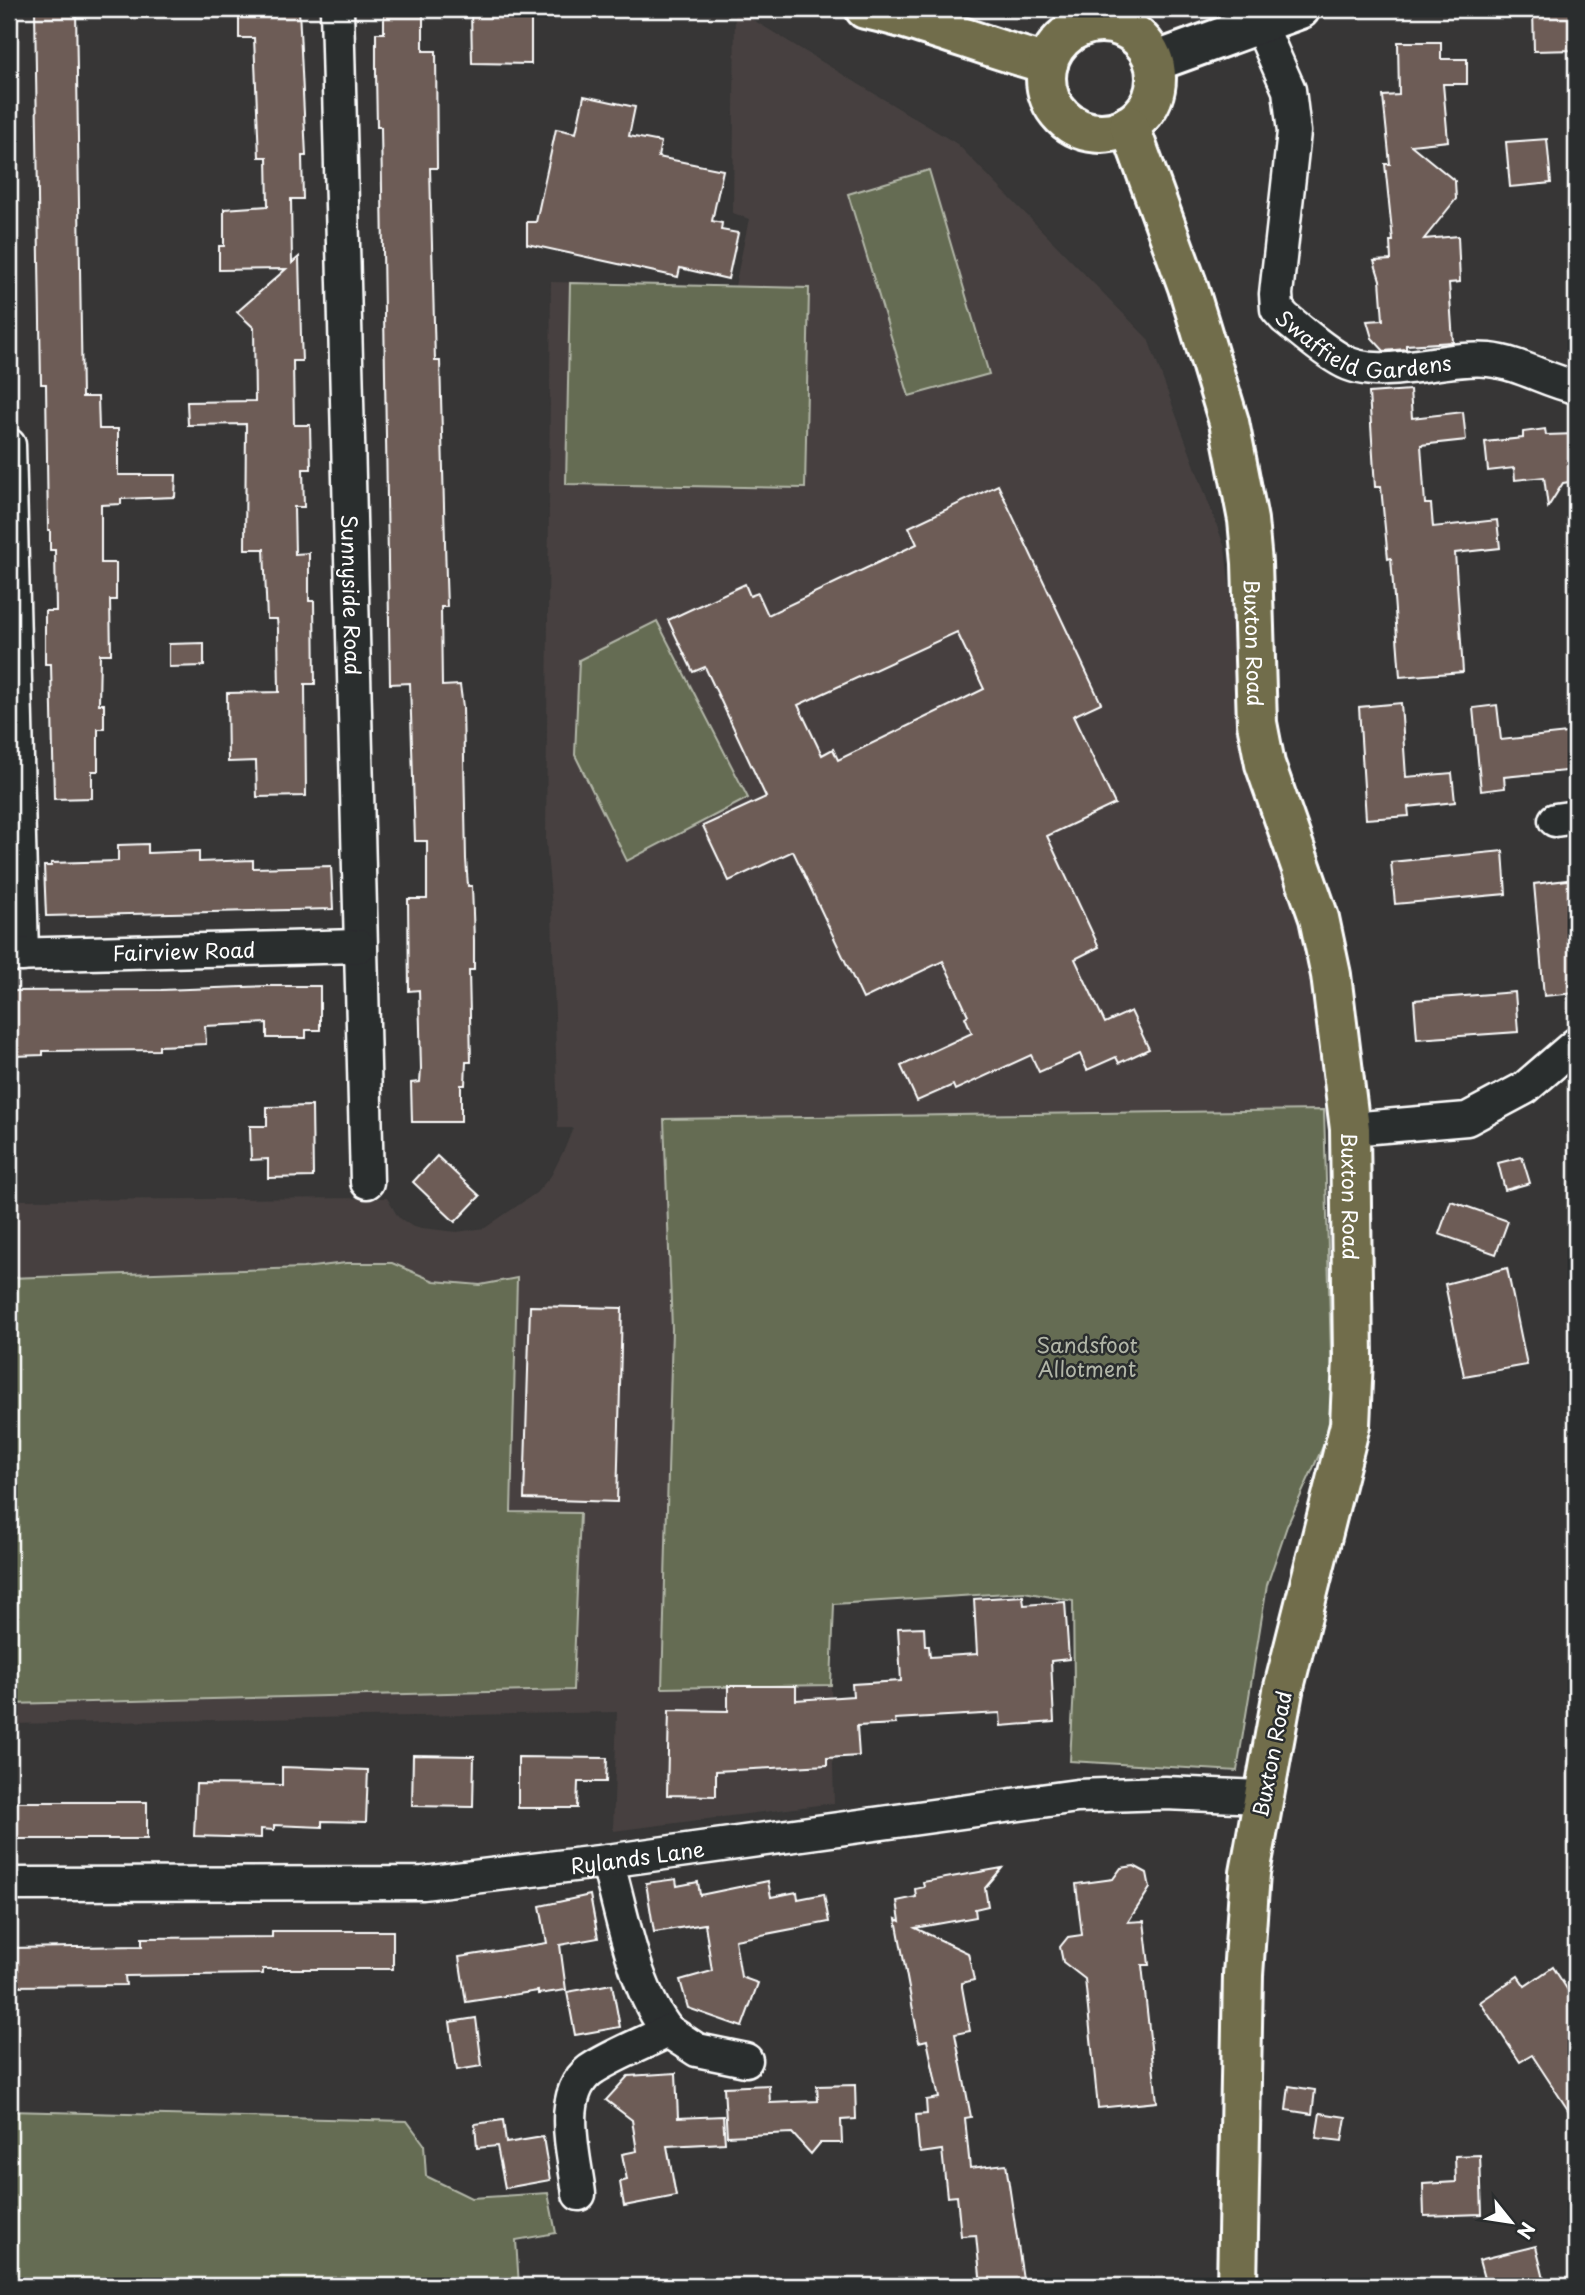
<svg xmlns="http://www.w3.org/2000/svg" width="1585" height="2295" font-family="'Playpen Sans',sans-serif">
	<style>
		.built { fill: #474140 }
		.green { fill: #656c52; stroke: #b2b6a8; stroke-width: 2 }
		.building { fill: #6d5c56; stroke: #fff; stroke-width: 2; fill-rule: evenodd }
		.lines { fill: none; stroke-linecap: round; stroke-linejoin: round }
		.street-casing { stroke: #fff; stroke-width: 37 }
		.secondary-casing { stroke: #fff; stroke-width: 44 }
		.highway-casing { stroke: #fff; stroke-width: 44 }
		.street { stroke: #2a2d2e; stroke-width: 32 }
		.secondary { stroke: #2a2d2e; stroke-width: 38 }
		.highway { stroke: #716d4b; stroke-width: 38 }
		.labels { text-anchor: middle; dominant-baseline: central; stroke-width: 5; stroke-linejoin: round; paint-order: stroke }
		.street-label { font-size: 21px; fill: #fff; stroke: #2a2d2e }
		.park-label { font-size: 21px; fill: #b2b6a8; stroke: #2a2d2e }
	</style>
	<rect width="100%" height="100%" fill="#373636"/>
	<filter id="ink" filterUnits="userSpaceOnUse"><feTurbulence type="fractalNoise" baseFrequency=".0143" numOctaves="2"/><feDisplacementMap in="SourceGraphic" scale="14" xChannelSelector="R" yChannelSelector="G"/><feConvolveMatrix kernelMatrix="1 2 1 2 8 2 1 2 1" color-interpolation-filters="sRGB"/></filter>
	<g filter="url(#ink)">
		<polygon class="built" points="735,9 957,144 1148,339 1225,548 1246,727 1315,978 1324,1110 664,1119 672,1329 663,1688 831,1685 834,1803 613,1831 617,1712 9,1724 9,1200 387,1198 398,1217 413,1227 457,1232 485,1228 536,1193 551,1176 565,1148 573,1128 558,1128 552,908 546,841 551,282 735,286 749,219 733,213"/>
		<g class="green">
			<polygon points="929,170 989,374 909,396 848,194"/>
			<polygon points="570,283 809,288 805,488 566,484"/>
			<polygon points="657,621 748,798 627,861 575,755 579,660"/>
			<polygon points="1324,1110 1333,1424 1287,1526 1267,1585 1237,1771 1070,1761 1074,1687 1073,1601 1024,1592 834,1604 831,1685 662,1688 672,1329 664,1119"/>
			<polygon points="346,1263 392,1263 434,1281 480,1285 517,1278 511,1512 580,1513 573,1690 9,1704 9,1278 303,1268"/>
			<polygon points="9,2111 407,2121 424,2144 426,2176 471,2198 548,2193 556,2233 516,2240 519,2286 9,2286"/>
		</g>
		<g class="building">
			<polygon points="35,9 76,9 82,397 98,397 99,429 118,429 118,475 176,475 175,497 121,499 121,504 101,505 101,563 116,563 116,600 110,600 111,654 100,654 99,704 104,704 104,729 98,729 98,771 92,771 92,798 54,799 51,664 45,664 45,611 56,611 55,550 50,550 50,530 48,530 46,384 41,384"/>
			<polygon points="239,9 299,9 306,156 302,156 303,199 291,199 292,263 299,257 301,337 302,361 293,361 294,425 310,425 311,469 303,469 304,507 294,507 295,554 309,553 309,601 314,601 315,684 305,684 306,796 257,797 256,761 228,762 227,693 279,692 278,629 277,619 267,619 264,549 245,549 246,424 188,425 187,402 255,401 254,328 237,312 286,269 219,270 219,246 224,246 224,209 268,206 267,157 259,157 254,38 239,38"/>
			<polygon points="384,9 423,9 423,51 436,51 437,168 430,168 435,361 440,361 446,578 447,607 441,607 442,686 460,685 463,707 466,859 468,886 472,886 474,940 474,970 469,970 471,1062 466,1062 465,1085 461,1085 461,1122 412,1122 411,1083 420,1082 421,1069 419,990 409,991 408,899 427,899 427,841 415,841 410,683 390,684 381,127 377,127 376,73 376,33 384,33"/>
			<polygon points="471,9 531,9 531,64 472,63"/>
			<polygon points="1533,9 1576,9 1576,50 1534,51"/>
			<polygon points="1398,42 1441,42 1441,59 1467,59 1467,84 1443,84 1448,141 1411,145 1455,181 1456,199 1424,239 1458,236 1460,282 1449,283 1453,342 1406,345 1406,349 1384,351 1372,338 1367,321 1383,320 1380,280 1374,261 1391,260 1390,241 1393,241 1385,164 1390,164 1383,96 1399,95"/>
			<polygon points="584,96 635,107 629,136 661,142 658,157 723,170 712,221 722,223 721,230 738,233 728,279 680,268 678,277 527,244 527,222 536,222 556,129 576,133"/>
			<polygon points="1547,139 1551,183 1510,187 1506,142"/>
			<polygon points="1410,390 1412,418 1463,412 1466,440 1421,445 1425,504 1431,504 1433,527 1497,520 1500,548 1455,553 1463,672 1400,677 1391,558 1388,559 1381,487 1375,487 1369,393"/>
			<polygon points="1545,429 1546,435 1576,434 1576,481 1563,483 1548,507 1544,477 1515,480 1514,468 1488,471 1485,442 1523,438 1523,432"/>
			<path d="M998,485L1101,703L1073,716L1115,804L1047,836L1099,947L1075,959L1105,1023L1131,1011L1149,1049L1119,1063L1116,1057L1087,1070L1080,1054L1039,1072L1031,1055L955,1090L953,1085L917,1101L901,1066L972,1033L965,1017L968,1015L943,961L863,999L793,851L729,881L703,826L766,797L705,667L693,672L668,620L745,584L750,596L758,593L768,615L917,544L909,527ZM957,632L984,689L838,760L833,749L822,755L798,705Z"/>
			<polygon points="204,643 204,666 169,667 169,644"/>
			<polygon points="1401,703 1406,777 1452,773 1455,802 1408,807 1409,816 1366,819 1359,707"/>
			<polygon points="1497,705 1501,740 1576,732 1576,770 1504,777 1505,788 1481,791 1473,708"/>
			<polygon points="148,844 148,853 199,851 199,862 253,860 253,868 331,866 333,909 46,916 44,866 51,866 51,863 118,861 118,845"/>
			<polygon points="1503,851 1506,894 1395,904 1391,862"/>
			<polygon points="1576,879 1576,993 1544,996 1534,884"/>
			<polygon points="268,986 320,986 320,1030 306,1030 306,1038 267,1038 267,1023 205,1026 206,1044 159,1046 159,1050 43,1051 43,1055 15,1056 15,1031 9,1031 9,991 161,990"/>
			<polygon points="1515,992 1518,1032 1417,1039 1414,1000"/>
			<polygon points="312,1106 313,1177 268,1178 268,1159 251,1160 250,1126 267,1126 267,1107"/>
			<polygon points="437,1156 480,1196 455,1222 413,1182"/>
			<polygon points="1522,1157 1530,1183 1505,1190 1498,1163"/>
			<polygon points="1451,1201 1508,1221 1496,1254 1439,1234"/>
			<polygon points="1507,1268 1527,1365 1464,1376 1445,1284"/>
			<polygon points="530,1306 622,1308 617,1502 524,1499"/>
			<polygon points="1023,1596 1024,1605 1065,1602 1069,1659 1051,1661 1054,1722 1001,1726 1000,1713 895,1719 896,1724 857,1726 859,1756 827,1758 827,1765 716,1771 716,1796 667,1795 669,1710 728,1711 728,1686 796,1686 796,1700 853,1696 852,1684 901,1681 898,1628 924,1627 925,1646 929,1646 930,1657 977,1654 974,1599"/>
			<polygon points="413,1755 474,1756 473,1807 412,1806"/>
			<polygon points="518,1757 607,1758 606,1782 578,1782 577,1808 518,1808"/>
			<polygon points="282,1767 368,1770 366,1822 322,1821 322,1827 274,1825 274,1830 261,1829 261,1838 194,1836 196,1784 282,1785"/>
			<rect x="14" y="1802" width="133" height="37"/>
			<polygon points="1134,1866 1147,1873 1150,1888 1128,1922 1144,1921 1149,1965 1142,1965 1157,2102 1098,2108 1085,1979 1063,1962 1060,1947 1068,1937 1082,1935 1076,1884 1113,1879 1121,1868"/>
			<polygon points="1002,1868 985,1888 988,1906 975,1909 976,1917 915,1928 968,1953 974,1980 962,1983 962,1987 970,2031 955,2034 971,2117 965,2118 970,2168 1006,2164 1024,2286 981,2286 976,2235 961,2236 957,2196 947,2197 942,2150 921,2153 919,2149 916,2115 927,2114 926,2100 939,2098 927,2040 919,2042 896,1919 900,1921 897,1901 916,1897 915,1889 924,1887 923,1882"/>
			<polygon points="676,1879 677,1886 698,1882 700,1895 768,1881 771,1897 797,1892 798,1899 824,1894 829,1922 735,1940 741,1977 758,1983 742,2027 688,2008 680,1980 712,1971 705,1924 654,1932 646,1883"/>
			<polygon points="590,1895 598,1938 560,1945 566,1990 538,1994 538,1991 466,2002 459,1957 547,1943 540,1906"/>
			<polygon points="272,1931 393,1931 393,1969 263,1969 263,1974 125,1976 126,1985 9,1986 9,1948 142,1946 142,1938 272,1937"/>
			<polygon points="1553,1967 1576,2003 1576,2122 1532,2055 1520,2062 1480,2002 1518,1976 1525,1986"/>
			<polygon points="612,1984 620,2027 575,2035 567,1992"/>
			<polygon points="476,2018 482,2066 457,2070 450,2022"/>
			<polygon points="676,2073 678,2118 723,2116 725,2143 667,2146 676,2196 624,2206 620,2182 627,2180 622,2154 637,2151 632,2120 606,2100 628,2076"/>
			<polygon points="769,2085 770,2103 818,2101 817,2086 855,2085 856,2119 841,2120 842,2143 820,2143 811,2154 792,2133 727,2136 724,2087"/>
			<polygon points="1289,2086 1315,2090 1312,2114 1286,2110"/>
			<polygon points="1320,2113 1346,2117 1342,2141 1316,2138"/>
			<polygon points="503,2120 506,2143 543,2137 550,2180 505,2188 497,2146 477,2148 475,2124"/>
			<polygon points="1480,2155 1482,2214 1424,2216 1423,2184 1456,2182 1455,2156"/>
			<polygon points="1536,2246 1546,2286 1486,2286 1479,2260"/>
		</g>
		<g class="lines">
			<g class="street-casing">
				<g id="street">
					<path id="s1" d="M337,9L367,1182"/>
					<polyline points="1100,9 1102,23"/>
					<path id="s2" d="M1260,24L1289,90L1294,132L1276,294L1277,309L1285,318C1303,332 1321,349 1341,360C1379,383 1444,355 1489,360C1520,363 1547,381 1576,387"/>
					<polyline points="9,445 22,955"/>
					<polyline points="1555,820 1576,817"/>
					<path id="s3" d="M9,955L359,946"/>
					<polyline points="1350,1129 1467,1119 1525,1088 1576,1044"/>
					<path d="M607,1861C623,1915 633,1987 668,2031"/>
					<path id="s4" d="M9,1884L423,1883L607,1861L1077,1796L1165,1793L1262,1797"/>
					<path d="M579,2194C575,2156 554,2090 595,2067C618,2053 644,2043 668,2031L697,2050L746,2060"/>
				</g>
			</g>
			<g class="secondary-casing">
				<polyline id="secondary" points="1154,62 1300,9"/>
			</g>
			<g class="highway-casing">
				<g id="highway">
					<path d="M865,9C928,22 986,48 1048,64"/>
					<circle cx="1101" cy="78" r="55"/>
					<path id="s5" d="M1129,125L1188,287L1229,422L1248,520L1252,563L1257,723L1265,764L1319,918L1331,975L1350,1129L1353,1359L1350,1425L1283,1691L1250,1873L1243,1975L1237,2286"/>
				</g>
			</g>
			<use href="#street" class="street"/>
			<use href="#secondary" class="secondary"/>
			<use href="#highway" class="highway"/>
		</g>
	</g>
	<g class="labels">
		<g class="street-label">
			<text stroke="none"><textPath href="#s2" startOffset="392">Swaffield Gardens</textPath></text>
			<text stroke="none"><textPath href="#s1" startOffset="586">Sunnyside Road</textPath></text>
			<text stroke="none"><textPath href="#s5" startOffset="536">Buxton Road</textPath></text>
			<text stroke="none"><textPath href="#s3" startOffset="175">Fairview Road</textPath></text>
			<text stroke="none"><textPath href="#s5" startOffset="1102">Buxton Road</textPath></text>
			<text transform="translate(1271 1754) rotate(-79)">Buxton Road</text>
			<text stroke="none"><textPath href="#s4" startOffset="630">Rylands Lane</textPath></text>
		</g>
		<g class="park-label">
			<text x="1087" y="1344">Sandsfoot<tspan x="1087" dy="24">Allotment</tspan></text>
		</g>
	</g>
	<rect width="1585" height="2295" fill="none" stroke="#2a2d2e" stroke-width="35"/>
	<rect x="18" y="18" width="1550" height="2260" fill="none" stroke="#fff" stroke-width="2.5" filter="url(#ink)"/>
	<g transform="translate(1511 2222) rotate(120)" stroke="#2a2d2e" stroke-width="5" paint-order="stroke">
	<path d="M0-5L12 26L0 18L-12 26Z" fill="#ffffff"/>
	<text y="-10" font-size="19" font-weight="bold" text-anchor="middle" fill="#ffffff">N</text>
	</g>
</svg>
